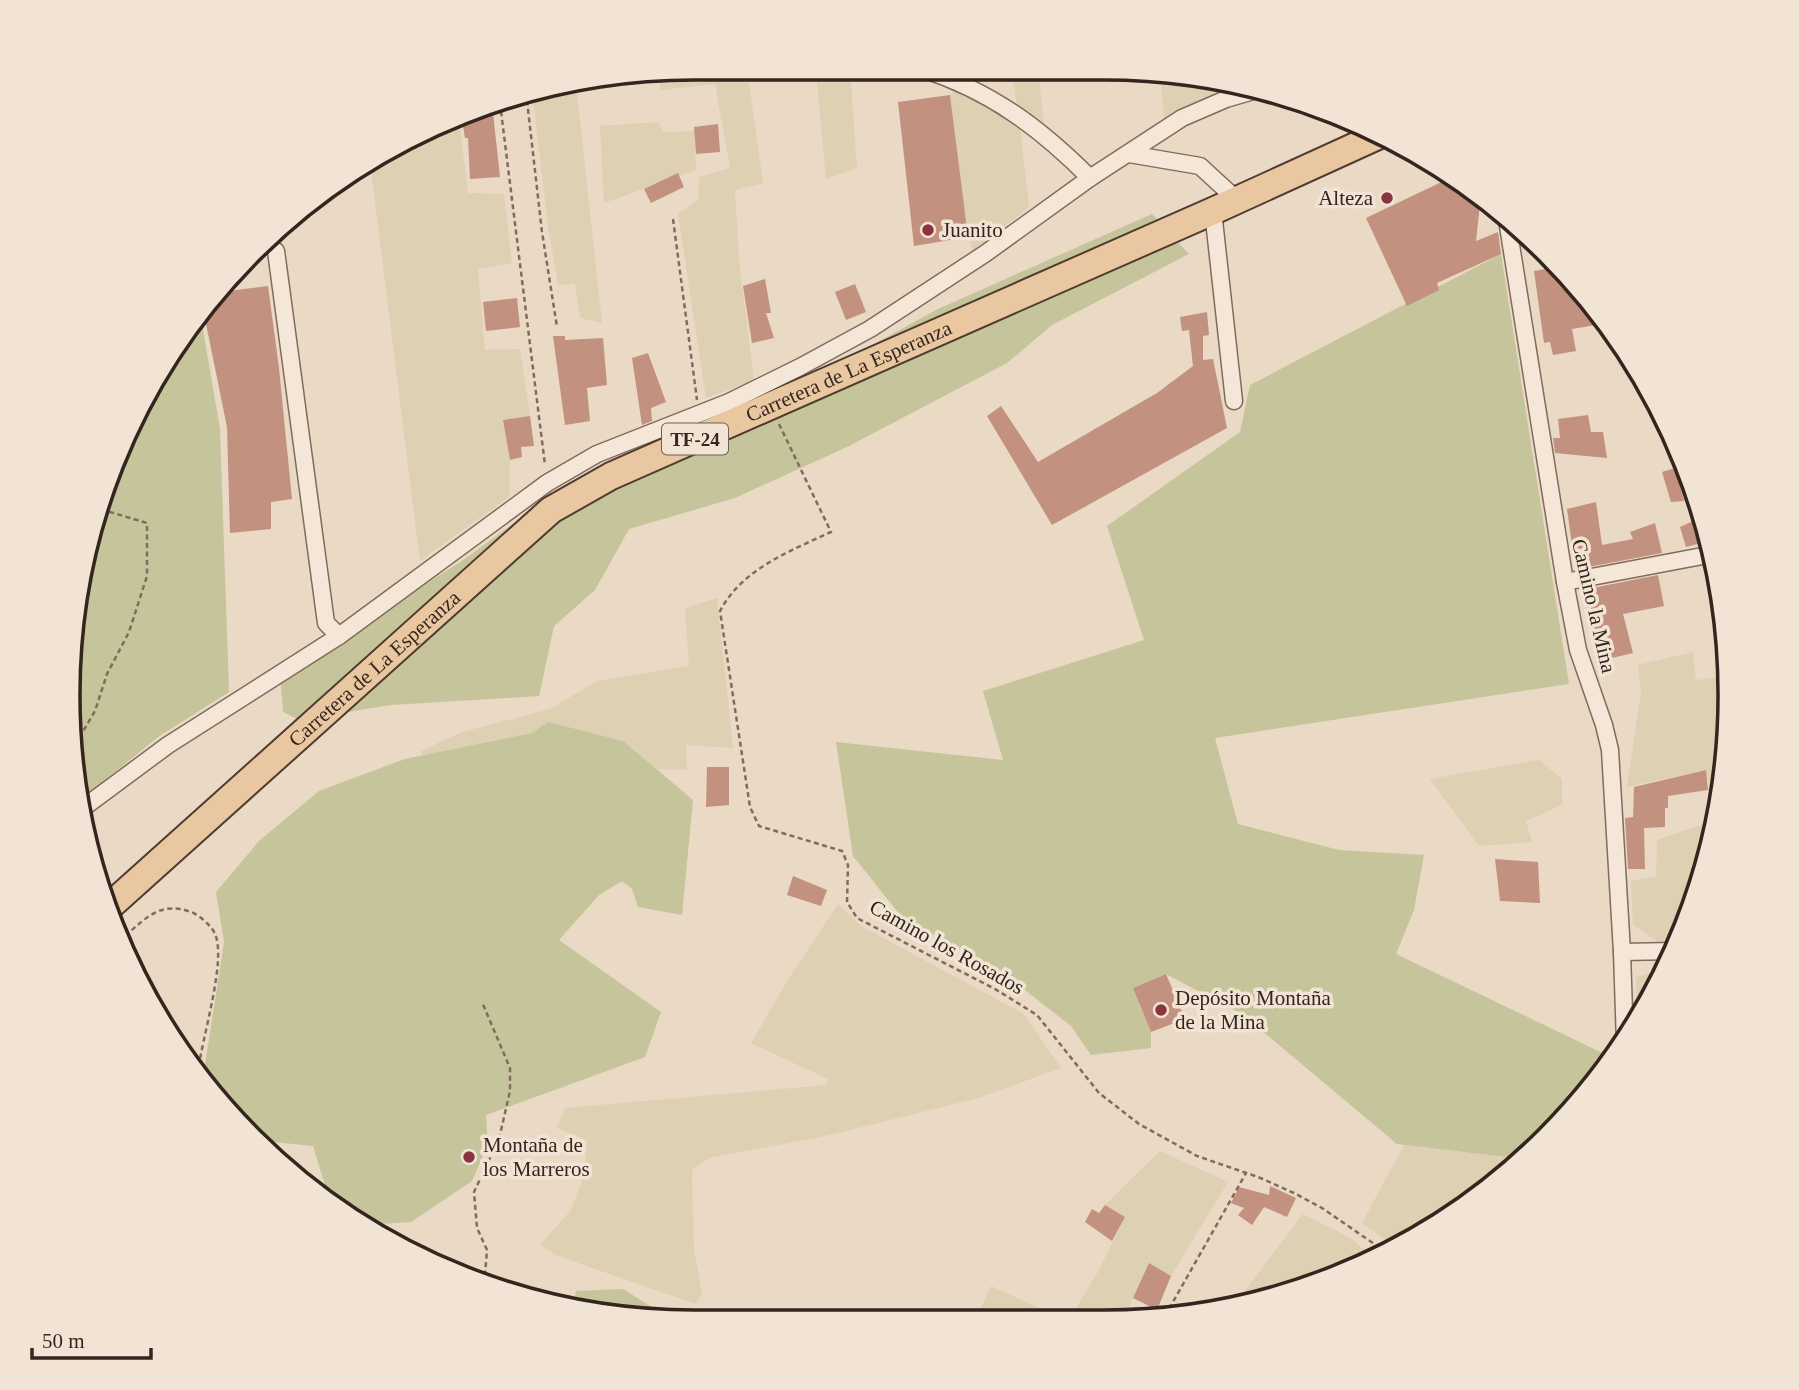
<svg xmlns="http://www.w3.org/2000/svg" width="1799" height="1390" font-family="Georgia,serif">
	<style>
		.farmland { fill: #ded0b3 }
		.green { fill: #c6c49a }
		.building { fill: #c3917f }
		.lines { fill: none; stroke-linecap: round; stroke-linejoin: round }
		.minor-casing { stroke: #826b5d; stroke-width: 19 }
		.primary-casing { stroke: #503b31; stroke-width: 30 }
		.path { stroke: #826b5d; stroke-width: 2.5; stroke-dasharray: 5 3.5; stroke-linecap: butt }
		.minor { stroke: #f5e7d7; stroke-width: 16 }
		.primary { stroke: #e8c7a1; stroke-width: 26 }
		.poi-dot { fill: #8a3441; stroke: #f1e4d4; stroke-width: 2.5 }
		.labels { text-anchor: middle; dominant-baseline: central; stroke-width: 7; stroke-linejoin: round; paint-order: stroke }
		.shield { fill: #f1e4d4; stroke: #6d5f55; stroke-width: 2 }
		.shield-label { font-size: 19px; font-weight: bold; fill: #34261f }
		.poi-label { font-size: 21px; fill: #34261f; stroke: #f1e4d4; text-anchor: start }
		.street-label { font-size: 21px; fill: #34261f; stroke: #f1e4d4 }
		.rim { fill: none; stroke: #34261f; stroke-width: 3.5 }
	</style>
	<rect width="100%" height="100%" fill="#e9d9c5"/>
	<g class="farmland">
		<polygon points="695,68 747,68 763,183 735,190 739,260 754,381 706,398 678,214 698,200 699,177 730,168 715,84 661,90 658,73"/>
		<polygon points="816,69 850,69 857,168 826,179"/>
		<polygon points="1012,69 1038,69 1044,126 1017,107"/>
		<polygon points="1160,72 1246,86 1164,117"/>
		<polygon points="576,84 602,323 580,318 575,284 558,285 548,226 532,90"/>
		<polygon points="957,89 1020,127 1029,207 973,252 968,237 950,95"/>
		<polygon points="459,120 468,193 504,194 512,263 478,269 485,350 520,349 530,416 503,421 510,460 509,497 420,561 370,161 381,152"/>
		<polygon points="658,122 663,132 694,131 696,170 604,203 600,126"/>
		<polygon points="717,598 733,748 686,745 687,770 655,769 623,741 548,723 532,733 422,756 421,751 462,732 550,709 597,681 689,666 685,608"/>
		<polygon points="1693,652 1696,680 1729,676 1731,695 1719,818 1683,935 1681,939 1661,944 1633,925 1631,881 1656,876 1657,840 1703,824 1714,802 1705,770 1627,787 1641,692 1638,665"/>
		<polygon points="1539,760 1562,779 1562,805 1526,821 1532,842 1479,846 1430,779"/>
		<polygon points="838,904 861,926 1024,1014 1061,1068 978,1098 830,1135 709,1158 692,1170 694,1251 702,1293 696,1304 558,1256 540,1245 571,1210 584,1175 587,1140 557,1128 565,1108 827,1085 828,1079 751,1043 789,978"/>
		<polygon points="1664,970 1637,1020 1636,977"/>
		<polygon points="1404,1145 1522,1159 1452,1216 1393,1246 1362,1223"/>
		<polygon points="1160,1151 1228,1182 1171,1276 1149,1263 1125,1316 1071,1316 1098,1272 1125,1217 1105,1205"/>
		<polygon points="1303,1214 1352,1239 1371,1256 1306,1288 1185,1316 1167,1316 1242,1295"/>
		<polygon points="991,1286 1056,1316 977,1316"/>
	</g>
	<g class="green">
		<polygon points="1152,214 1189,254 1052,325 1007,363 849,446 735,498 629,529 595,590 554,626 539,696 391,705 299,720 283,712 280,674 459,563 539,505 819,374 938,309"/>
		<polygon points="1501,254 1569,684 1215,738 1238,824 1339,850 1424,855 1414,910 1396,954 1613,1058 1547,1138 1522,1159 1397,1144 1242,1014 1166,974 1133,988 1151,1032 1151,1048 1091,1055 1071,1026 1012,980 901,916 853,856 836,742 1003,760 983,691 1144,640 1107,526 1240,432 1250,385"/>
		<polygon points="201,318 220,429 229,692 158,737 82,799 68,695 90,533 152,382"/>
		<polygon points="548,722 623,741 693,800 682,915 638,907 632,889 622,881 599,895 559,940 661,1012 645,1057 486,1115 488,1144 472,1181 411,1222 365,1225 347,1216 330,1202 313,1146 254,1140 203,1078 224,942 216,892 260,840 319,791 405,759 532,733"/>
		<polygon points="623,1289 666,1316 613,1316 573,1307 576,1291"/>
	</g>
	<g class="building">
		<polygon points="950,95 968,237 914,246 898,102"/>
		<polygon points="493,113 500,177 470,179 468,138 465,138 462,119"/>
		<polygon points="718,124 720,152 696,154 694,127"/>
		<polygon points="678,173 684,187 651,203 644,189"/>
		<polygon points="1452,177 1473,190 1480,204 1476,241 1498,232 1501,254 1437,283 1439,290 1407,306 1366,218"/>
		<polygon points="1551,268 1593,312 1596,325 1572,329 1576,351 1553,355 1550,342 1544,343 1534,271"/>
		<polygon points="765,279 771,313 766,313 774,338 752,343 743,286"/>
		<polygon points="855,284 866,312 846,320 835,292"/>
		<polygon points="268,286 279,368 292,499 271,502 271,529 230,533 227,427 204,314 221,292"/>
		<polygon points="517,298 520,327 486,331 483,302"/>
		<polygon points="1207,312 1209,335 1203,336 1203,360 1213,359 1227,428 1052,525 987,416 1001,406 1038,462 1157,393 1193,366 1189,330 1182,331 1180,317"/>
		<polygon points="553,336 565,336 565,340 603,338 607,385 587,388 590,421 565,425"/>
		<polygon points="648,353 666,402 651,408 652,421 642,425 632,358"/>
		<polygon points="1588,415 1591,432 1603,432 1607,458 1555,453 1553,438 1560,438 1558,419"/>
		<polygon points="530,416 534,446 521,447 522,457 510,460 503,420"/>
		<polygon points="1675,468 1684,501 1671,502 1662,472"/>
		<polygon points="1596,502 1602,545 1633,539 1630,532 1655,523 1662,553 1578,569 1575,567 1567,509"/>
		<polygon points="1702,517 1709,541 1686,547 1680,527"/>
		<polygon points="1658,575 1664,606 1623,614 1633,653 1599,661 1582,590"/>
		<polygon points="707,767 729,767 729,805 706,807"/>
		<polygon points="1706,770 1708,790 1668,796 1668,808 1665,808 1665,827 1644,828 1645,869 1628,869 1625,818 1633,817 1634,787"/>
		<polygon points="1495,859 1538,862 1540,903 1500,901"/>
		<polygon points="793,876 827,890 821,906 787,895"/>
		<polygon points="1166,974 1185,1019 1151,1032 1133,988"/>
		<polygon points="1270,1186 1296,1198 1287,1217 1264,1207 1252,1225 1238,1215 1244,1208 1231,1203 1239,1187 1269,1195"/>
		<polygon points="1105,1205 1125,1217 1112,1241 1085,1222 1092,1209 1099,1213"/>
		<polygon points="1149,1263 1171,1276 1157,1310 1133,1298"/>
	</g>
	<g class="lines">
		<g class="minor-casing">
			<g id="minor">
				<path d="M922,69C991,91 1040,128 1090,178"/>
				<polyline points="1129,154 1200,166 1237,200"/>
				<polyline points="1213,211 1234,401"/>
				<polyline points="1507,220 1565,582 1578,650 1604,725 1610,750 1622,952 1625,1043"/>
				<polyline points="276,251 326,623 339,636"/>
				<polyline points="1565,582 1713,554"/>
				<polyline points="83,808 168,745 339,636 547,483 597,454 729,402 800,367 870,329 986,253 1090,178 1182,118 1226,99 1260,89"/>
				<polyline points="1622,952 1674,951"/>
			</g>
		</g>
		<g class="primary-casing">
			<g id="primary">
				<path id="s1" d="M111,905L551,510L611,476L1213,211L1382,134"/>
			</g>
		</g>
		<g class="path">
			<polyline points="526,92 542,232 557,327"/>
			<polyline points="500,103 545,465"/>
			<polyline points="344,181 345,186"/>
			<polyline points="673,219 697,400"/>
			<path d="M779,424L831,532C790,551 742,569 720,611L750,807L759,826L842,851L848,865L847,902L857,918L995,989L1037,1015L1099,1093L1139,1124L1197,1156L1258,1177L1294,1193L1322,1208L1383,1250"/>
			<polyline points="75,745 95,711 107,674 129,632 147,576 147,523 100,509"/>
			<path d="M125,936C147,917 161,901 191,912C199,915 212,926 215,934C227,961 201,1040 198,1073"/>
			<polyline points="477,1280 485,1274 487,1250 477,1228 474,1192 499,1139 510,1091 510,1068 482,1002"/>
			<polyline points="1165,1316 1246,1173"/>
		</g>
		<use href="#minor" class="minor"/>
		<use href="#primary" class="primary"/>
	</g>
	<g class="poi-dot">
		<circle cx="1387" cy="198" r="7"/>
		<circle cx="928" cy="230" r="7"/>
		<circle cx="1161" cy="1010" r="7"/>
		<circle cx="469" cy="1157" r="7"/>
	</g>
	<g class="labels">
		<rect class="shield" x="662" y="423.5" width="66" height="31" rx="5"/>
		<g class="shield-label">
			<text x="695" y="439">TF-24</text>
		</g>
		<g class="poi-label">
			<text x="1373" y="198" text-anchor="end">Alteza</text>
			<text x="942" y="230">Juanito</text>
			<text x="1175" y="998">Depósito Montaña<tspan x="1175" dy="24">de la Mina</tspan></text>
			<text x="483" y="1145">Montaña de<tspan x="483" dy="24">los Marreros</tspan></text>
		</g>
		<g class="street-label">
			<text stroke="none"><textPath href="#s1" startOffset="920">Carretera de La Esperanza</textPath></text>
			<text transform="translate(1594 606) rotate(77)">Camino la Mina</text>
			<text stroke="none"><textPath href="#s1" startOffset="354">Carretera de La Esperanza</textPath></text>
			<text transform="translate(947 947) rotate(29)">Camino los Rosados</text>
		</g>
	</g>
	<path d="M0 0H1799V1390H0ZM694 80H1104A614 614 0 0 1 1718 694V696A614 614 0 0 1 1104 1310H694A614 614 0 0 1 80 696V694A614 614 0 0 1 694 80Z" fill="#f1e4d4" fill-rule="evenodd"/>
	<path class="rim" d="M694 80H1104A614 614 0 0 1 1718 694V696A614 614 0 0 1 1104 1310H694A614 614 0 0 1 80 696V694A614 614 0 0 1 694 80Z"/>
	<path d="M32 1348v10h119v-10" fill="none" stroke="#34261f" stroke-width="3.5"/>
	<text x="42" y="1348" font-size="21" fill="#34261f" stroke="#f1e4d4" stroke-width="5" paint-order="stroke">50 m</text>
</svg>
